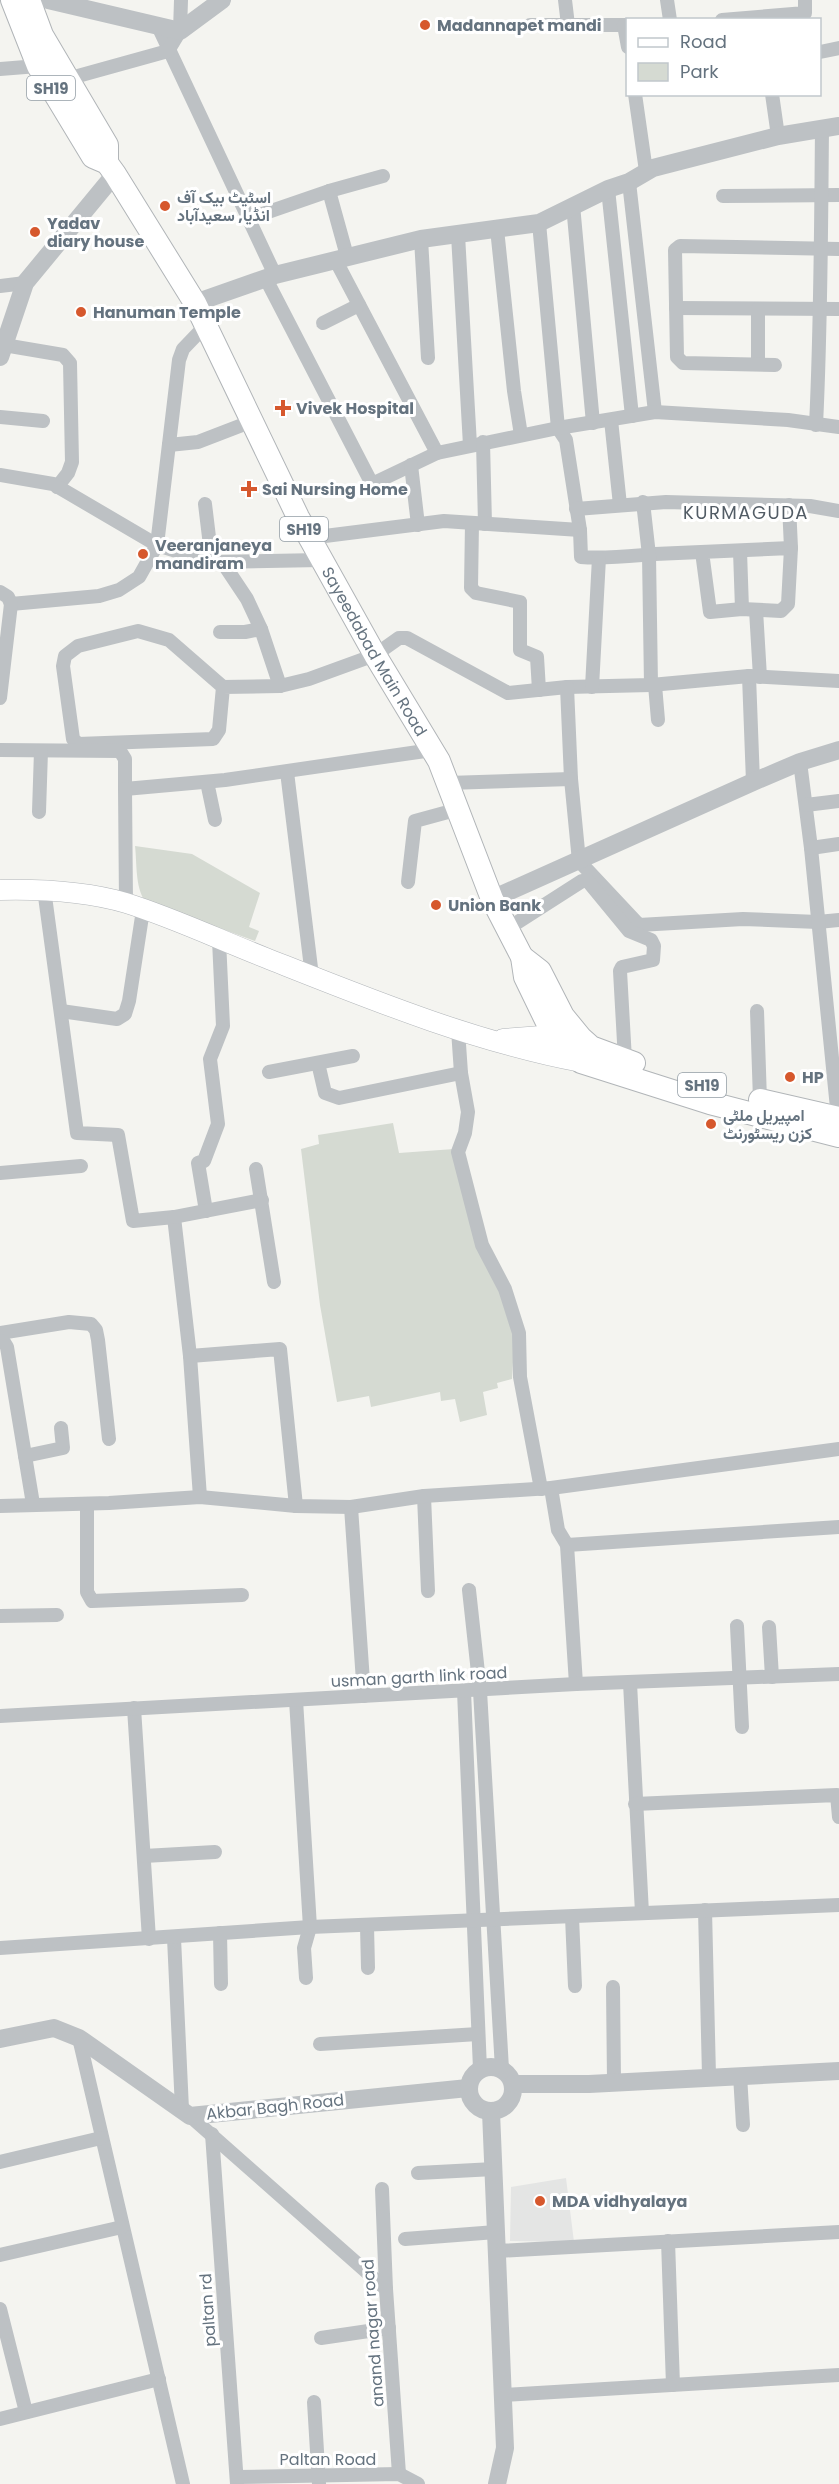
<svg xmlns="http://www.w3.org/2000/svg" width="839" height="2484" font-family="Poppins,Vazirmatn,sans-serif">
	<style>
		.built { fill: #e4e5e4 }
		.green { fill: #d5dad2 }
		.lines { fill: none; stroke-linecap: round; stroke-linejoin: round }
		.secondary-casing { stroke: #b2b6ba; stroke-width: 21 }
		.primary-casing { stroke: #b1b5b8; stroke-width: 24 }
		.minor { stroke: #bdc1c4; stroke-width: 14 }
		.tertiary { stroke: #bdc1c4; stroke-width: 18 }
		.secondary { stroke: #fff; stroke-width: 20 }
		.primary { stroke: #fff; stroke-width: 22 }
		.poi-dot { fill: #d6582d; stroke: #fff; stroke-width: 2 }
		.labels { text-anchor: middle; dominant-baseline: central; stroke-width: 6; stroke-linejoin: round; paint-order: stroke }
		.shield { fill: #fff; stroke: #939da5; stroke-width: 1.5 }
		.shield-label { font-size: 15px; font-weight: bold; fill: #65737f }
		.poi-label { font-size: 16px; font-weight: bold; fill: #65737f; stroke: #fff; text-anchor: start }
		.street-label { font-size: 16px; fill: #65737f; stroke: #fff }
		.neighbourhood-label { font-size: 18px; letter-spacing: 1.5px; fill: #525c65; stroke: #fff }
	</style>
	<rect width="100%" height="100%" fill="#f4f4f0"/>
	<polygon class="built" points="566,2178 574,2242 510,2241 511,2187"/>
	<g class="green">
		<path d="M135,846L192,854L260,893L249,927L259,931L255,941L145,901C135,887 137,862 135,846Z"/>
		<polygon points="393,1123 399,1153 454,1149 515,1328 512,1379 497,1383 498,1388 483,1392 487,1415 460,1422 455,1399 441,1401 440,1392 371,1407 369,1396 337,1402 320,1305 301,1149 319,1144 318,1135"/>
	</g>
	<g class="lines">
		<g class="secondary-casing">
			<g id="secondary">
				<path d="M0,890C43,889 85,891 126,903C174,918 220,940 266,958C367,998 474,1042 581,1062"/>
				<polyline points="503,1039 567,1034"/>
			</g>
		</g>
		<g class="primary-casing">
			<g id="primary">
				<path id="s1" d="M12,0L38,66L93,157L107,163L115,174L195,303L298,517L375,655L439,761L492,899L522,957L525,977L557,1043L581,1062L710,1103L839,1136"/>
				<polyline points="29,0 42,35 107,145 107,163"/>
				<polyline points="522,957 540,971 563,1016 581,1038 591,1047 634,1063"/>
				<polyline points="760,1100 839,1118"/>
			</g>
		</g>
		<g class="minor">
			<polyline points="565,0 568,25"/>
			<polyline points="667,0 670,20"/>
			<polyline points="722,20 805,13 805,0"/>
			<polyline points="530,25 628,25"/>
			<polyline points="624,25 628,47"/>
			<polyline points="158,26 275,275"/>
			<polyline points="820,52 839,48"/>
			<polyline points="0,69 38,66"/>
			<polyline points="67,79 168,51 180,31 181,0"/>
			<polyline points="635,94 646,171"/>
			<polyline points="772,94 778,136"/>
			<polyline points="629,182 655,412"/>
			<polyline points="608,189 632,416"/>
			<polyline points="329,191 347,256"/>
			<polyline points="723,196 839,195"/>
			<polyline points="573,205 593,423"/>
			<polyline points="248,219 329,191 383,176"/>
			<path d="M539,223L558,428L566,440L580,530L581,557C606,559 630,556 655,554C701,552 746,550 791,548L788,604L781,611L742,609L710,612L702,552"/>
			<polyline points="497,229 514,391 521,435"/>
			<polyline points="458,235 470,445"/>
			<polyline points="421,239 428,358"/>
			<polyline points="335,259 437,453"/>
			<polyline points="266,279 372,484 437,453 558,428 655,412 788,420 839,427"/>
			<polyline points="0,286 25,283"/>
			<polyline points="676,308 839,309"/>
			<polyline points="758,309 758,364"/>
			<polyline points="323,323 359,305"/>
			<polyline points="4,345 63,355 70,363 72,462 68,473 57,487"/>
			<polyline points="775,365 683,363 677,357 675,250 680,246 839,249"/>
			<polyline points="0,417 43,421"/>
			<polyline points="611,420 620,505"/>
			<path d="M816,425C821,326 821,228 822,129"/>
			<polyline points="483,442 485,524"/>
			<polyline points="169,445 198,442 250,422"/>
			<polyline points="411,465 418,525"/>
			<polyline points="0,475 53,484 157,545 212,562 321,560"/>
			<polyline points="643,502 649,555 651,685"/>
			<polyline points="205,504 212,562"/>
			<polyline points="789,505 791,548"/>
			<polyline points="576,509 666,502 810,506 839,511"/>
			<polyline points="472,523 471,588 476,593 520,602 520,650 537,657 539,690"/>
			<polyline points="309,538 444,521 580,530"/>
			<polyline points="740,551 742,609"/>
			<polyline points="223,563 247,599 261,629 280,686"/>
			<polyline points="0,592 8,597 11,604 99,596 119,590 139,577 157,545 179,360 183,349 206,325"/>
			<polyline points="756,610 760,677"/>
			<polyline points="220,632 245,632 261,629"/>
			<polyline points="749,676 753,782"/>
			<polyline points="655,685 658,720"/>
			<polyline points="223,687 219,730 213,739 78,744 73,739 63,666 65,656 78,646 138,631 169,640 223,687 280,686 309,679 375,655 399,638 407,638 508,693 567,687 651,685 749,676 839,681"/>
			<polyline points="567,687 571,779 579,861 639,925 743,919 818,922 839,920"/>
			<polyline points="592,687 599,558"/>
			<polyline points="0,698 11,604"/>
			<polyline points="0,750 120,751 125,759 125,789 225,780 432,750"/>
			<polyline points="800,762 811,848 838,1118"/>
			<polyline points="287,772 312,976"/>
			<polyline points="207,782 215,820"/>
			<polyline points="448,783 571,779"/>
			<polyline points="125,789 126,903"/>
			<polyline points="806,805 839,801"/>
			<polyline points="39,812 41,751"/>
			<polyline points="811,848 839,844"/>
			<polyline points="408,882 415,821 459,809"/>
			<polyline points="44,889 77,1133 118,1135 133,1221 174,1217 190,1356 200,1497"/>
			<polyline points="507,929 582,881 587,880 629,931 651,940 654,946 653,960 622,967 620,971 625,1060"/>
			<polyline points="61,1011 117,1019 125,1014 129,1001 143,910"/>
			<polyline points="757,1011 760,1100"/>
			<polyline points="458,1030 461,1073 468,1112 465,1133 458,1152 482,1245 505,1289 519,1333 520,1377 541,1489"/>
			<polyline points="318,1063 325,1093 339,1098 461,1073"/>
			<polyline points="269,1072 353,1056"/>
			<polyline points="256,1169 274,1282"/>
			<polyline points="0,1173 81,1166"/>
			<polyline points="206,1211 198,1163 204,1161 218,1124 210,1059 223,1026 219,940"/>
			<polyline points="174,1217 262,1200"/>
			<polyline points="0,1333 69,1322 91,1324 96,1330 98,1340 109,1439"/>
			<polyline points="0,1341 4,1342 7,1347 33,1504"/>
			<polyline points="190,1356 280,1349 296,1506"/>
			<polyline points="25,1456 63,1448 61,1428"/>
			<polyline points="551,1488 558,1530 567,1545 576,1684"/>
			<polyline points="424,1496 428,1591"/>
			<polyline points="87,1504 87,1592 92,1601 242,1595"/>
			<polyline points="0,1506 109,1503 200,1497 296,1506 351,1507 424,1496 551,1488 839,1449"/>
			<polyline points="351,1507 364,1696"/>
			<polyline points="567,1545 839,1527"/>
			<polyline points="469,1590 480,1691 502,2069"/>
			<polyline points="0,1616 57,1615"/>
			<polyline points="737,1626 742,1727"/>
			<polyline points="769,1627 772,1677"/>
			<polyline points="630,1683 642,1913"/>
			<polyline points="464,1691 480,2069"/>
			<polyline points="296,1700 310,1927 304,1948 306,1978"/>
			<polyline points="134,1708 149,1939"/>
			<polyline points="0,1716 576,1684 839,1674"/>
			<polyline points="635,1804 837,1795 839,1817"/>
			<polyline points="144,1856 215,1852"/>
			<polyline points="705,1910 709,2076"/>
			<polyline points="572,1917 575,1986"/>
			<polyline points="367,1926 368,1968"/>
			<polyline points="220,1933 221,1984"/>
			<polyline points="174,1938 182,2109"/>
			<polyline points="0,1948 310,1927 839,1905"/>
			<polyline points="613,1987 614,2081"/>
			<polyline points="79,2038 183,2484"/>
			<polyline points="320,2044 478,2034"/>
			<polyline points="740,2075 743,2125"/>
			<polyline points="190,2116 386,2289"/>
			<polyline points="212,2134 237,2484"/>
			<polyline points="0,2162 101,2138"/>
			<polyline points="418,2173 494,2169"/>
			<polyline points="382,2189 386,2289 399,2474"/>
			<polyline points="405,2239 496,2232"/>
			<polyline points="668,2241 673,2385"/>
			<polyline points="498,2251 839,2232"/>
			<polyline points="0,2255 122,2227"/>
			<polyline points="0,2309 26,2412"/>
			<polyline points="321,2338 389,2328"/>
			<polyline points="503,2395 839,2375"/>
			<polyline points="314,2402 319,2484"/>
			<polyline points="0,2419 159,2379"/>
			<polyline points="237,2477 399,2474 418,2484"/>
		</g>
		<g class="tertiary">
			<polyline points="48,0 180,31 222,0"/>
			<polyline points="195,303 275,275 421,239 539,223 608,189 629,182 653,168 778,136 839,126"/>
			<polyline points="0,357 25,283 115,174"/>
			<polyline points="492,899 753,782 800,762 839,750"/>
			<polyline points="0,2039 54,2028 79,2038 190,2116 468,2088"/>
			<circle cx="491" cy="2089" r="22"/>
			<polyline points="513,2084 589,2084 839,2071"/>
			<polyline points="491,2112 505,2448 497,2484"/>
		</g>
		<use href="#secondary" class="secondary"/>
		<use href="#primary" class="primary"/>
	</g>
	<g class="poi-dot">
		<circle cx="425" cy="25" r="6"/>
		<circle cx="165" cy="206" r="6"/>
		<circle cx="35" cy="232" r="6"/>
		<circle cx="81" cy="312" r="6"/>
		<path d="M280 399h6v6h6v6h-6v6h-6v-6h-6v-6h6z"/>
		<path d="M246 480h6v6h6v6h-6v6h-6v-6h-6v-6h6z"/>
		<circle cx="143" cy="554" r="6"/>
		<circle cx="436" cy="905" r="6"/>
		<circle cx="790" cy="1077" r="6"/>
		<circle cx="711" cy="1124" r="6"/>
		<circle cx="540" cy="2201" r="6"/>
	</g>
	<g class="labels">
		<g class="shield">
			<rect x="27" y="76" width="48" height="24" rx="4.5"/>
			<rect x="280" y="517" width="48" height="24" rx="4.5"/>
			<rect x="678" y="1073" width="48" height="24" rx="4.5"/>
		</g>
		<g class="shield-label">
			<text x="51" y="88">SH19</text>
			<text x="304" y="529">SH19</text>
			<text x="702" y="1085">SH19</text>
		</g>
		<g class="poi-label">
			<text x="437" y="25">Madannapet mandi</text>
			<text x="177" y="197">اسٹیٹ بیک آف<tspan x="177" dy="18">انڈیا, سعیدآباد</tspan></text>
			<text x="47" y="223">Yadav<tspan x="47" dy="18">diary house</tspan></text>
			<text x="93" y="312">Hanuman Temple</text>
			<text x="296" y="408">Vivek Hospital</text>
			<text x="262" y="489">Sai Nursing Home</text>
			<text x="155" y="545">Veeranjaneya<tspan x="155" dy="18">mandiram</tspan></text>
			<text x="448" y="905">Union Bank</text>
			<text x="802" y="1077">HP</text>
			<text x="723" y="1115">امپیریل ملٹی<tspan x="723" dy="18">کزن ریسٹورنٹ</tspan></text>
			<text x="552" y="2201">MDA vidhyalaya</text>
		</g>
		<g class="street-label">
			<text stroke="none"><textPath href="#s1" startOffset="750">Sayeedabad Main Road</textPath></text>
			<text transform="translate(419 1677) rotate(-3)">usman garth link road</text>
			<text transform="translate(275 2107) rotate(-6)">Akbar Bagh Road</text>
			<text transform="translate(208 2310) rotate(-94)">paltan rd</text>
			<text transform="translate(373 2333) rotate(-94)">anand nagar road</text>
			<text x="328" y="2459">Paltan Road</text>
		</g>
		<g class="neighbourhood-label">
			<text x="746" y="512">KURMAGUDA</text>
		</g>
	</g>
	<rect x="626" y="18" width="195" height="78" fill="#ffffff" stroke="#c1c7cc" stroke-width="1.5"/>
	<rect x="638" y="38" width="30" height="9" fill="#ffffff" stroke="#c1c7cc" stroke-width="1.5"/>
	<text x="680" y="48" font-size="18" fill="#65737f">Road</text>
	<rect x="638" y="63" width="30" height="18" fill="#d5dad2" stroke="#c1c7cc" stroke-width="1.5"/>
	<text x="680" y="78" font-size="18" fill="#65737f">Park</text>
</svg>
